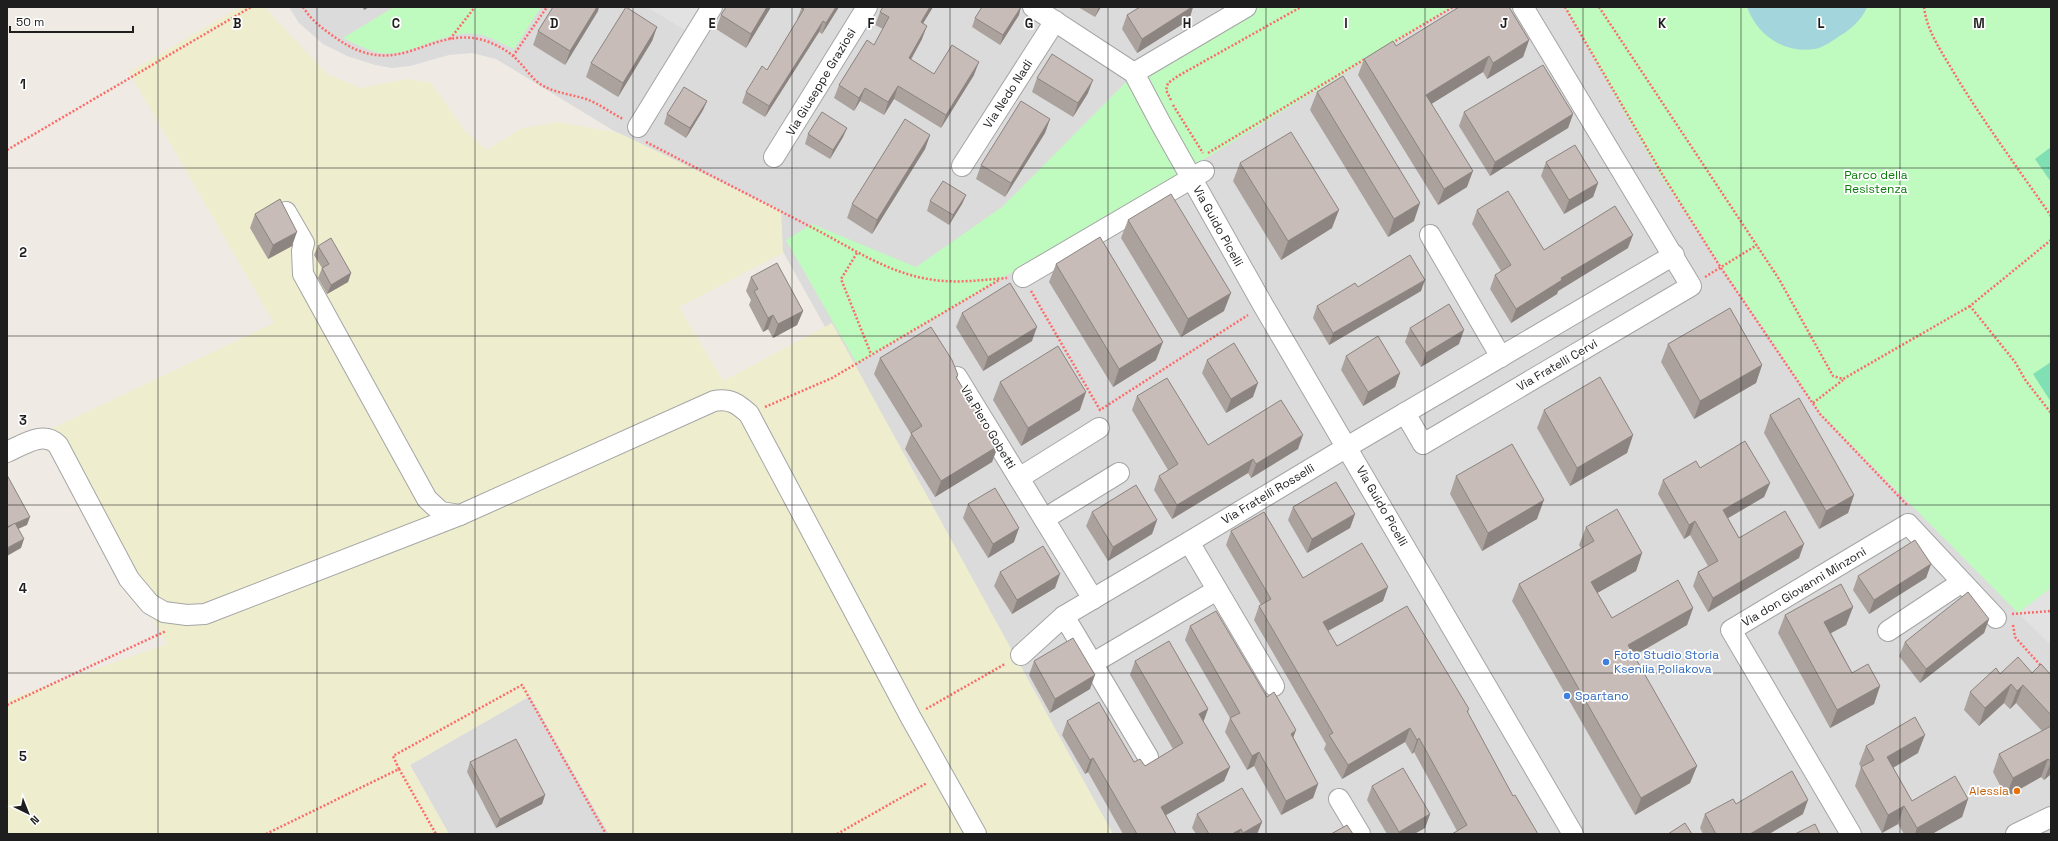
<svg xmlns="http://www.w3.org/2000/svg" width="2058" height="841" font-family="'Space Grotesk',sans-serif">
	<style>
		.residential { fill: #dcdbdb }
		.farmland { fill: #eeeece }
		.park { fill: #bffabf }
		.pitch { fill: #80dfb3 }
		.parking { fill: #e2e2e2 }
		.water { fill: #a3d5dd }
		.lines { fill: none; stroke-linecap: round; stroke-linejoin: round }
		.minor-casing { stroke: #a5a5a5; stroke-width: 22 }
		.path { stroke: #fb6b68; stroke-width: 2.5; stroke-dasharray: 2 2; stroke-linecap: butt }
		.minor { stroke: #fff; stroke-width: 20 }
		.wall { fill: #aba29d }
		.shaded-wall { fill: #8b8480 }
		.building { fill: #c7bcb7; stroke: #8b8480 }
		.grid { fill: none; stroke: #1e1e1e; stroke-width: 1; stroke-opacity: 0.55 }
		.shop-dot { fill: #3f7fe0; stroke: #fff; stroke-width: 1.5 }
		.food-dot { fill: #e8710a; stroke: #fff; stroke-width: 1.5 }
		.labels { text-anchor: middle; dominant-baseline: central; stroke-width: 3.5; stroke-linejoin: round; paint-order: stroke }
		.street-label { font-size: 12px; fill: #1e1e1e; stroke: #fff }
		.park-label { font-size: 12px; fill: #0a7d0a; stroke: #fff }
		.shop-label { font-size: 12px; fill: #366cbe; stroke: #fff; text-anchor: start }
		.food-label { font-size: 12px; fill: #c56008; stroke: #fff; text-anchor: end }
		.grid-label { font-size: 13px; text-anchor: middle; font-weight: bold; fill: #1e1e1e; stroke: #fff; stroke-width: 3.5; stroke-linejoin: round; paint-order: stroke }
	</style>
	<rect width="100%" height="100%" fill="#efeae3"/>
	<g class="residential">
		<polygon points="289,7 2051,7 2051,834 1109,834 768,225 496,59 472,53 449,55 410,66 392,68 375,65 347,56 323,44 299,23"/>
		<polygon points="530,696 609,834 449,834 410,765"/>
	</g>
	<polygon class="farmland" points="240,7 264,7 327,74 361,88 406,79 431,83 465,131 487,150 520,129 558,122 619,133 781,211 783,253 679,307 723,381 832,323 1113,834 609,834 530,696 410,765 449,834 7,834 7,700 167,644 53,428 274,323 129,72"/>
	<g class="park">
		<path d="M394,7H541L514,49C502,44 488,35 476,34C443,29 411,58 380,53C367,50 355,44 343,38Z"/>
		<polygon points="1249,7 1453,7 1188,169 1137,73"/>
		<polygon points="1565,7 2051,7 2051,588 2018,613 1821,414 1660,175"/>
		<polygon points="1133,75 1185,170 857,364 786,240 812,224 916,267 1002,207"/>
	</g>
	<g class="pitch">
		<polygon points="2051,147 2051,182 2035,159"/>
		<polygon points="2051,362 2051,402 2033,374"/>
	</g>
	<g class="parking">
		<polygon points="647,7 703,7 688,32"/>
		<polygon points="2051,588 2051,645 2018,613"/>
	</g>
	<path class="water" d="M1747,7H1867C1862,20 1850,30 1838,37C1831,42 1822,48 1814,49C1784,54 1757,35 1747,7Z"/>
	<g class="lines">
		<g class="minor-casing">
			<g id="minor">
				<polyline points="1033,7 1134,73 1161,124 1263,305 1573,834"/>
				<polyline points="1134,73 1246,7"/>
				<polyline points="638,127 712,7"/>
				<polyline points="774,157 867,7"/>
				<polyline points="962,166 1055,21"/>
				<polyline points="286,212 304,243 302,251 303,274 427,499 441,512 460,515"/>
				<polyline points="1430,235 1501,357"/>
				<polyline points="1023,277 1204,171"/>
				<polyline points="957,377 1093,599"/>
				<polyline points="1405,413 1423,444 1691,286 1523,7"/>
				<path d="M7,452C23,445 43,430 58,445L129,579L150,604L164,612L187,615L205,614L460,515L714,401C730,398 738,404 749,414L911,718L976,834"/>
				<polyline points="1019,478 1099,428"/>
				<polyline points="1044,519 1119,473"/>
				<polyline points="1064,616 1148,757"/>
				<polyline points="1888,631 1962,582"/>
				<polyline points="1021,655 1064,616 1189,542"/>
				<polyline points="1093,663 1217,590"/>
				<polyline points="1274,686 1189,542 1347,447 1674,255"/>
				<polyline points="1339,799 1360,834"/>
				<polyline points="1851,834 1731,630 1908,524 1996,618"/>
				<polyline points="2016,834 2051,817"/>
			</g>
		</g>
		<g class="path">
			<path d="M303,7C311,20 324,30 336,38C399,83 429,25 483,40C493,43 505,49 513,56C523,64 529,76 540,84C554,93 570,94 586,99C598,103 611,113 623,119"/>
			<polyline points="1565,7 1662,174 1721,268 1820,414 1908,506"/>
			<polyline points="1599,7 1779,279 1833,376 1843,379 1970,306"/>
			<path d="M1924,7C1927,33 1944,55 1957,78C1986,125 2019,170 2051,216"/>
			<polyline points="450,39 475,7"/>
			<polyline points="1392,43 1453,7"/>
			<polyline points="513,56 547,7"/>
			<polyline points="1171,100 1166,90 1168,83 1178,76 1301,7"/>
			<polyline points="1173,105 1203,153"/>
			<path d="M646,142C702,171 757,199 813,228C850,247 886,272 928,279C955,284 980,280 1007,278"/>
			<polyline points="7,150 251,7"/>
			<polyline points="1208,153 1365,59"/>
			<polyline points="2051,240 1970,306 2015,362 2026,381 2051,413"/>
			<polyline points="857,253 841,279 871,354"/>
			<polyline points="1705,277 1757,245"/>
			<polyline points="1031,291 1100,410 1248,315"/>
			<polyline points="1813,403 1843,380"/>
			<polyline points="765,407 832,378 999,280"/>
			<polyline points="2012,614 2051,611"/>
			<polyline points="2013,625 2015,637 2042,667"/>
			<polyline points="7,705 166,631"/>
			<polyline points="926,709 1005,664"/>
			<polyline points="399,769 436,834"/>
			<polyline points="266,834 399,769 393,756 522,685 606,834"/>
			<polyline points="837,834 927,783"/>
		</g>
		<use href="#minor" class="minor"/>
	</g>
	<g class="wall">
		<polygon points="362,7 369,7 364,10"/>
		<polygon points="771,7 746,48 716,29 721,15"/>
		<polygon points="802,7 839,7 822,34 819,32 765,117 742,103 746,92 767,70 798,19 797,19"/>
		<polygon points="883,7 933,7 923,23 922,39 911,60 934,74 974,75 941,128 894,99 884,115 860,101 854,111 834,98 839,85 874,45 883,29 875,25 880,12"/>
		<polygon points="1078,7 1101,7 1095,17"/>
		<polygon points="1140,7 1193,7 1189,20 1137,53 1122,29 1127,15"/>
		<polygon points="1456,7 1509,7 1529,40 1523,57 1487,79 1483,72 1431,104 1467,187 1438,205 1358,75 1364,59 1396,46 1455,10"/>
		<polygon points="598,11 565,65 533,45 538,31"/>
		<polygon points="1019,15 1000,45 972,27 975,18"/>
		<polygon points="657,27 652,41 618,97 586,77 591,63"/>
		<polygon points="1037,78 1088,93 1073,117 1032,92"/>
		<polygon points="1317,92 1414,221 1388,237 1310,110"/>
		<polygon points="707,101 703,110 686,138 664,124 667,114"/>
		<polygon points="1464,112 1573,114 1568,128 1490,176 1459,126"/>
		<polygon points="1050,119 1045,133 1005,197 976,179 981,165"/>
		<polygon points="847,128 843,137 830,159 805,144 808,134"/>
		<polygon points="930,135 925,149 872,234 847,218 852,204"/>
		<polygon points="1546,162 1598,183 1593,197 1564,214 1541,176"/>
		<polygon points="1240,163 1332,228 1281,260 1233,181"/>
		<polygon points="966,195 962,204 949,225 927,211 930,201"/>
		<polygon points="1477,210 1544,250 1628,248 1558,291 1557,294 1511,323 1490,289 1495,275 1501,271 1472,224"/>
		<polygon points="255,214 292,246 268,259 250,228"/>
		<polygon points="1128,220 1224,311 1181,337 1121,238"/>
		<polygon points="318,246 351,273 348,282 327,294 318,278 322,268 314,255"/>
		<polygon points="1056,264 1156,360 1113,387 1049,282"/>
		<polygon points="751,277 803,311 797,325 773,338 768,329 763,332 749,305 751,300 746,291"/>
		<polygon points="1421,291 1329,345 1313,318 1317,306"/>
		<polygon points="962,313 1032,341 983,371 956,327"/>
		<polygon points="1410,328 1459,344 1421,367 1405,342"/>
		<polygon points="1668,344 1762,365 1756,383 1694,419 1661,362"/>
		<polygon points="1346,356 1400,373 1395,387 1363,406 1341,370"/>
		<polygon points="880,358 958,375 957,379 998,446 992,462 935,497 905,449 911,434 874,374"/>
		<polygon points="1207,360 1253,397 1226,413 1202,373"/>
		<polygon points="1000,382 1080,410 1021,446 993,400"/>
		<polygon points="1137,396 1208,445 1298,449 1251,478 1248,473 1172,519 1154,490 1159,476 1168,470 1132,410"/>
		<polygon points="1544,410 1633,435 1627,453 1570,486 1537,428"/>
		<polygon points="1770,415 1854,495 1848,513 1819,529 1764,433"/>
		<polygon points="1700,468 1770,483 1764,497 1728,518 1739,538 1799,558 1708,612 1693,586 1698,572 1708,566 1690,535 1684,539 1658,494 1663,480"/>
		<polygon points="1456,476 1537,519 1482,551 1450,494"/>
		<polygon points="968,504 1014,542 988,558 963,518"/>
		<polygon points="1293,507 1355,514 1350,528 1307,553 1288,520"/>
		<polygon points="1092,512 1157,520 1152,534 1108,561 1086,526"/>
		<polygon points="1586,527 1642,553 1636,571 1597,593 1612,618 1693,608 1687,625 1634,656 1697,766 1690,783 1635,815 1512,601 1519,584 1581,548 1579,545"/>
		<polygon points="1231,531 1303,578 1383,601 1328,631 1337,646 1469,709 1468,713 1513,796 1538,834 1457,831 1414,752 1412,754 1405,742 1342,779 1324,749 1326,744 1254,620 1259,606 1261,605 1226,545"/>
		<polygon points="1931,564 1926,578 1869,614 1853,590 1858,576"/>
		<polygon points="1000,572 1055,588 1012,614 994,586"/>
		<polygon points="1853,607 1846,625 1831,633 1852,673 1880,686 1874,704 1830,728 1778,633 1785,615"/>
		<polygon points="1989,619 1984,633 1920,683 1899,656 1905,642"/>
		<polygon points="1190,626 1267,697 1294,738 1318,784 1313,798 1281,815 1254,766 1247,770 1225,732 1230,718 1185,640"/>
		<polygon points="1034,661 1090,689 1050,713 1029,675"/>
		<polygon points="1135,661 1208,709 1203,722 1230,767 1224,781 1166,815 1176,834 1123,834 1088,772 1085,774 1062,735 1067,721 1134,762 1145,766 1173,749 1130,675"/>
		<polygon points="2032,673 2051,675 2051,774 2044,780 2041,777 2006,797 1993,772 1999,754 2042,731 2016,703 2010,709 2004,703 1979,726 1964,710 1970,692 2000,674"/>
		<polygon points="1866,746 1918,753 1893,767 1912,801 1968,799 1962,817 1932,834 1904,834 1898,824 1882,833 1855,786 1861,767 1859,764"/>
		<polygon points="470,762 545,795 542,804 496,828 467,772"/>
		<polygon points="1372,786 1430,814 1425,828 1414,834 1387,834 1367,800"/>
		<polygon points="1736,804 1803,814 1769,834 1703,834 1700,828 1705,814"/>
		<polygon points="1197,814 1262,822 1257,834 1196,834 1192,828"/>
	</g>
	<g class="shaded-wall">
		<polygon points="365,7 369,7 364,10"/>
		<polygon points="597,7 599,7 598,11 565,65 570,51"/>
		<polygon points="767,7 771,7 746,48 751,34"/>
		<polygon points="836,7 839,7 822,34 826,23"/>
		<polygon points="930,7 933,7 916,35 921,22"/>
		<polygon points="1021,7 1019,15 1000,45 1003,35"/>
		<polygon points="1099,7 1101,7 1095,17"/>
		<polygon points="1192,7 1193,7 1189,20 1137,53 1142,39"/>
		<polygon points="823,21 819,32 765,117 769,106"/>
		<polygon points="927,26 922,39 904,71 909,58"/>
		<polygon points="657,27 652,41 618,97 623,83"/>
		<polygon points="1529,40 1523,57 1487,79 1493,63"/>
		<polygon points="1489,56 1483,72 1420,111 1426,95"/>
		<polygon points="979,62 974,75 941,128 946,115"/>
		<polygon points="1093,80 1088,93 1073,117 1078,103"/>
		<polygon points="898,86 894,99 884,115 888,102"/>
		<polygon points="865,88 860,101 854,111 859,98"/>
		<polygon points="707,101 703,110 686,138 690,128"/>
		<polygon points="1573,114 1568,128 1490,176 1495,162"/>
		<polygon points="1050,119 1045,133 1005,197 1011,183"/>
		<polygon points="847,128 843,137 830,159 833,150"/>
		<polygon points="930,135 925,149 872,234 877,220"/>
		<polygon points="1473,171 1467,187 1438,205 1444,189"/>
		<polygon points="1598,183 1593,197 1564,214 1569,200"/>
		<polygon points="966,195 962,204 949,225 953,215"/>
		<polygon points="1420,203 1414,221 1388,237 1394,219"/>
		<polygon points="1339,210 1332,228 1281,260 1288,241"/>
		<polygon points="297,232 292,246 268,259 273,245"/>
		<polygon points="1633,235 1628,248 1558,291 1557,294 1511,323 1516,309 1561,278"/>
		<polygon points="351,273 348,282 327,294 331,285"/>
		<polygon points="1425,280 1421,291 1329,345 1333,333"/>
		<polygon points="1231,293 1224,311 1181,337 1188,319"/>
		<polygon points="803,311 797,325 773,338 778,324"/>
		<polygon points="773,315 768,329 763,332 768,318"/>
		<polygon points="1037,327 1032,341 983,371 988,357"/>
		<polygon points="1464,330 1459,344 1421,367 1426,353"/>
		<polygon points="1163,342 1156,360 1113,387 1119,369"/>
		<polygon points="1762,365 1756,383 1694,419 1700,401"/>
		<polygon points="1400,373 1395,387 1363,406 1368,392"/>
		<polygon points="1258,383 1253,397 1226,413 1231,399"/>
		<polygon points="1086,392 1080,410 1021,446 1028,428"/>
		<polygon points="1303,435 1298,449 1251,478 1256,464"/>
		<polygon points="1633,435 1627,453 1570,486 1577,468"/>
		<polygon points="998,446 992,462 935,497 941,481"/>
		<polygon points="1253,459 1248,473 1172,519 1177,505"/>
		<polygon points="1770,483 1764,497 1718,524 1723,510"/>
		<polygon points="1854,495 1848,513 1819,529 1826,511"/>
		<polygon points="1544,500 1537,519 1482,551 1488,533"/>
		<polygon points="1355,514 1350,528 1307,553 1312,539"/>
		<polygon points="30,517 27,525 7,534 7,527"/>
		<polygon points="1157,520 1152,534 1108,561 1113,547"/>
		<polygon points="1695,521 1690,535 1684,539 1689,525"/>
		<polygon points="1019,528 1014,542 988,558 993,544"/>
		<polygon points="24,539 21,548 7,556 7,548"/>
		<polygon points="1804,544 1799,558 1708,612 1713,598"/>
		<polygon points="1642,553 1636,571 1585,600 1591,582"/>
		<polygon points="1931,564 1926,578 1869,614 1874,600"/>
		<polygon points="1060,574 1055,588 1012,614 1017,600"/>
		<polygon points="1388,587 1383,601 1318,636 1323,622"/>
		<polygon points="1853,607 1846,625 1818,640 1824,622"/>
		<polygon points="1693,608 1687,625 1621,663 1628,645"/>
		<polygon points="1989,619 1984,633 1920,683 1926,669"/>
		<polygon points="1095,675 1090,689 1050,713 1055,699"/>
		<polygon points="2011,684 2004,703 1979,726 1985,708"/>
		<polygon points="2023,685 2016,703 2010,709 2017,691"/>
		<polygon points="1880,686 1874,704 1830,728 1837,710"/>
		<polygon points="1208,709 1203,723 1199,714"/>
		<polygon points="1410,728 1405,742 1342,779 1348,765"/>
		<polygon points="1296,730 1291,744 1291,734"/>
		<polygon points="1925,735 1918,753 1881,775 1887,757"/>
		<polygon points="1419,738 1414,752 1412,754 1417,740"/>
		<polygon points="1259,752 1254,766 1247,770 1252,756"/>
		<polygon points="1093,758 1088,772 1085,774 1090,760"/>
		<polygon points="2048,759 2041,777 2006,797 2013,778"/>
		<polygon points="2051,761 2051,774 2044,780 2051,762"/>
		<polygon points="1697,766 1690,783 1635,815 1641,798"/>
		<polygon points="1230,767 1224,781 1156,821 1161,807"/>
		<polygon points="1318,784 1313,798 1281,815 1286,801"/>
		<polygon points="545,795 542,804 496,828 500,819"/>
		<polygon points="1968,799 1962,817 1932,834 1915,834 1917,828"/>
		<polygon points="1808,800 1803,814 1769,834 1750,834"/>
		<polygon points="1904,806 1898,824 1882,833 1888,815"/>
		<polygon points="1430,814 1425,828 1414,834 1398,834 1399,832"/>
		<polygon points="1262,822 1257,834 1242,834 1243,833"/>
		<polygon points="1241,829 1239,834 1232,834"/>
	</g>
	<g class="building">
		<polygon points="553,7 597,7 570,51 538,31"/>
		<polygon points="626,7 657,27 623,83 591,63"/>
		<polygon points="726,7 767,7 751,34 721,15"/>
		<polygon points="802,7 836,7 826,23 823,21 769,106 746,92 762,66 767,70 804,9 801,8"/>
		<polygon points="883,7 930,7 921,22 927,26 909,58 934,74 952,45 979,62 946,115 898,86 888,102 865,88 859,98 839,85 867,40 874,45 889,17 880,12"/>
		<polygon points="982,7 1021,7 1003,35 975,18"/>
		<polygon points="1140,7 1192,7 1142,39 1127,15"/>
		<polygon points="1459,7 1509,7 1529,40 1493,63 1489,56 1426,95 1473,171 1444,189 1364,59 1393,41 1396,46"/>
		<polygon points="1052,54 1093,80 1078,103 1037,78"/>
		<polygon points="1543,65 1573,114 1495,162 1464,112"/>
		<polygon points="1343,76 1420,203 1394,219 1317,92"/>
		<polygon points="684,87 707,101 690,128 667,114"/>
		<polygon points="1021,101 1050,119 1011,183 981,165"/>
		<polygon points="822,112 847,128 833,150 808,134"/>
		<polygon points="905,119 930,135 877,220 852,204"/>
		<polygon points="1291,132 1339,210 1288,241 1240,163"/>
		<polygon points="1575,145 1598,183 1569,200 1546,162"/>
		<polygon points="943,181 966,195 953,215 930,201"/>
		<polygon points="1508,191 1544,250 1615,206 1633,235 1561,278 1562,280 1516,309 1495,275 1511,265 1477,210"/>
		<polygon points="1171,194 1231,293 1188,319 1128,220"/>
		<polygon points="280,199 297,232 273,245 255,214"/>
		<polygon points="1100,237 1163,342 1119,369 1056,264"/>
		<polygon points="331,238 351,273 331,285 322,268 329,264 318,246"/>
		<polygon points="1410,255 1425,280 1333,333 1317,306 1355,283 1358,287"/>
		<polygon points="777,263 803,311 778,324 773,315 768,318 754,291 758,289 751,277"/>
		<polygon points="1010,283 1037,327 988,357 962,313"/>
		<polygon points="1449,304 1464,330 1426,353 1410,328"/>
		<polygon points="1730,308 1762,365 1700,401 1668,344"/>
		<polygon points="931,327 952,360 958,375 956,377 998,446 941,481 911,433 922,426 880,358"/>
		<polygon points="1378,336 1400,373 1368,392 1346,356"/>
		<polygon points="1234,343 1258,383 1231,399 1207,360"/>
		<polygon points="1058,346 1086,392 1028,428 1000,382"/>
		<polygon points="1600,377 1633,435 1577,468 1544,410"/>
		<polygon points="1167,378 1208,445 1281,400 1303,435 1256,464 1253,459 1177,505 1159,476 1178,464 1137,396"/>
		<polygon points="1799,398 1854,495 1826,511 1770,415"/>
		<polygon points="1745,441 1770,483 1723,510 1739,538 1785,511 1804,544 1713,598 1698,572 1718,561 1695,521 1689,525 1663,480 1696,461 1700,468"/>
		<polygon points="1512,444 1544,500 1488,533 1456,476"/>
		<polygon points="7,475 30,517 7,527"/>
		<polygon points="1336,482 1355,514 1312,539 1293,507"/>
		<polygon points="1136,485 1157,520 1113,547 1092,512"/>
		<polygon points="995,488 1019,528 993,544 968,504"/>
		<polygon points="1617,509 1642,553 1591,582 1612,618 1678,580 1693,608 1628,645 1697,766 1641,798 1519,584 1594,541 1586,527"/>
		<polygon points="1264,512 1303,578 1362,543 1388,587 1323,622 1337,646 1407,606 1469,709 1467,711 1513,796 1515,795 1538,834 1452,834 1467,825 1419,738 1417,740 1410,728 1348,765 1329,735 1333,733 1259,606 1271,599 1231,531"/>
		<polygon points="15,523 24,539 7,548 7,528"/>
		<polygon points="1915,540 1931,564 1874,600 1858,576"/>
		<polygon points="1043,546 1060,574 1017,600 1000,572"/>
		<polygon points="1841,584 1853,607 1824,622 1852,673 1868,664 1880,686 1837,710 1785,615"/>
		<polygon points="1968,592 1989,619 1926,669 1905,642"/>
		<polygon points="1216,611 1267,697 1274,692 1296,730 1291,734 1318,784 1286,801 1259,752 1252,756 1230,718 1240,713 1190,626"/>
		<polygon points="1073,638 1095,675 1055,699 1034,661"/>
		<polygon points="1169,641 1208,709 1199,714 1230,767 1161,807 1176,834 1137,834 1093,758 1090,760 1067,721 1099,702 1134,762 1140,759 1145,766 1183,743 1135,661"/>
		<polygon points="2018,657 2032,673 2041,664 2051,675 2051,715 2023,685 2017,691 2011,684 1985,708 1970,692 1996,668 2000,674"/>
		<polygon points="1915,717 1925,735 1887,757 1912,801 1955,776 1968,799 1917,828 1904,806 1888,815 1861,767 1874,760 1866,746"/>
		<polygon points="2051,726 2051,761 2048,759 2013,778 1999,754"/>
		<polygon points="516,739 545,795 500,819 470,762"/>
		<polygon points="1403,768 1430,814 1399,832 1372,786"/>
		<polygon points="1792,771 1808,800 1750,834 1716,834 1705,814 1733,799 1736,804"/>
		<polygon points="1242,788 1262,822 1243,833 1241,829 1232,834 1209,834 1197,814"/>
		<polygon points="1685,823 1692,834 1668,834"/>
		<polygon points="1815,824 1820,834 1795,834"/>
		<polygon points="1347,825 1353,834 1331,834"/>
	</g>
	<path class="grid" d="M158,7V834M317,7V834M475,7V834M633,7V834M792,7V834M950,7V834M1108,7V834M1266,7V834M1425,7V834M1583,7V834M1741,7V834M1900,7V834M7,168H2051M7,336H2051M7,505H2051M7,673H2051"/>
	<g class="shop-dot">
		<circle cx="1606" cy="662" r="4"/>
		<circle cx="1567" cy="696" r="4"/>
	</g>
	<circle class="food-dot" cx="2017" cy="791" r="4"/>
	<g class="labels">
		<g class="street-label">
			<text transform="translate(821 82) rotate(-59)">Via Giuseppe Graziosi</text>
			<text transform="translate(1008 94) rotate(-57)">Via Nedo Nadi</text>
			<text transform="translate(1218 226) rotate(61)">Via Guido Picelli</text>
			<text transform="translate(1557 365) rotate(-30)">Via Fratelli Cervi</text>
			<text transform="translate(988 427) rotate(59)">Via Piero Gobetti</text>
			<text transform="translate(1268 494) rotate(-31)">Via Fratelli Rosselli</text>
			<text transform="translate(1382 506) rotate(60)">Via Guido Picelli</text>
			<text transform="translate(1804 587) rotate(-31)">Via don Giovanni Minzoni</text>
		</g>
		<g class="park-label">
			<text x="1876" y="175">Parco della<tspan x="1876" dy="14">Resistenza</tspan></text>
		</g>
		<g class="shop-label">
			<text x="1614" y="655">Foto Studio Storia<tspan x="1614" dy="14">Kseniia Poliakova</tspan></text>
			<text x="1575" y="696">Spartano</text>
		</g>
		<g class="food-label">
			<text x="2009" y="791">Alessia</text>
		</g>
	</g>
	<g class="grid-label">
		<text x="237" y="28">B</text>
		<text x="396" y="28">C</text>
		<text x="554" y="28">D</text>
		<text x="712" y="28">E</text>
		<text x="871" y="28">F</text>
		<text x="1029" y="28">G</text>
		<text x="1187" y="28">H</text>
		<text x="1346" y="28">I</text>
		<text x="1504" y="28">J</text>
		<text x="1662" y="28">K</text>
		<text x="1821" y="28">L</text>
		<text x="1979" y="28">M</text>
		<text x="23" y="89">1</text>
		<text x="23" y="257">2</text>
		<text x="23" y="425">3</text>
		<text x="23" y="593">4</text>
		<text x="23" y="761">5</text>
	</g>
	<rect width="2058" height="841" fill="none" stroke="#1e1e1e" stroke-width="16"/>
	<g transform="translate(28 813) rotate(137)" stroke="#ffffff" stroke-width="3" paint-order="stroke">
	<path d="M0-3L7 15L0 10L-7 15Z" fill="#1e1e1e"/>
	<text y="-6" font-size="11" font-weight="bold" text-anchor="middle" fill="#1e1e1e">N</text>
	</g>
	<path d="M10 26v6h123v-6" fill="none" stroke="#1e1e1e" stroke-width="2"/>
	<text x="16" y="26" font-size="12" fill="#1e1e1e" stroke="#ffffff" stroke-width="3" paint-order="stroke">50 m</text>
</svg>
